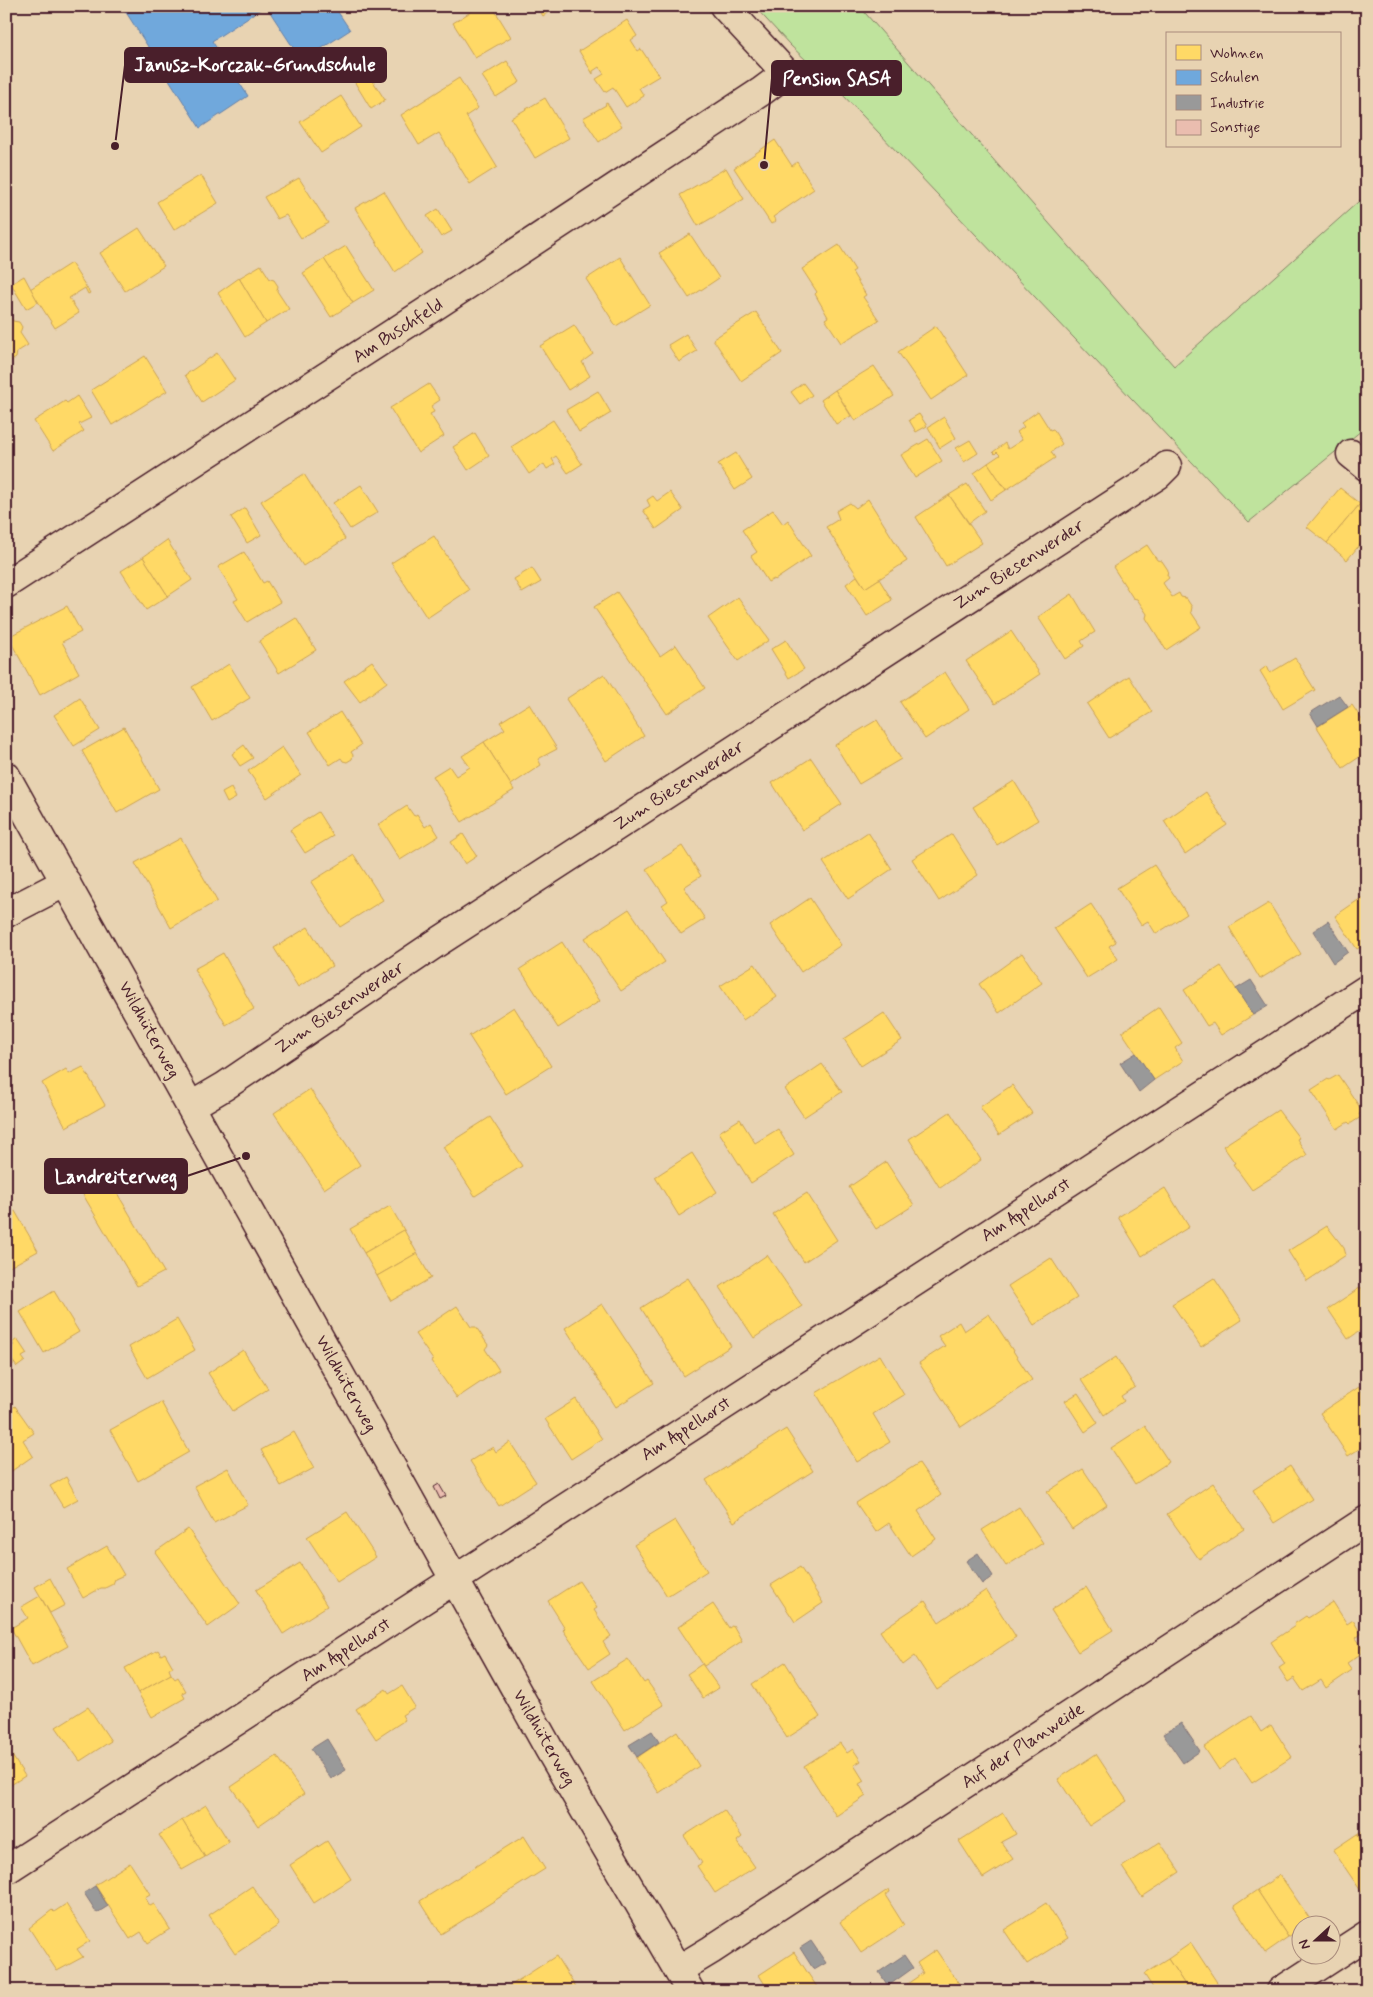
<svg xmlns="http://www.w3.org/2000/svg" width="1373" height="1997" font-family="Mynerve,sans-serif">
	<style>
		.green { fill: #bfe39d; stroke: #848164 }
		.homes { fill: #ffd966; stroke: #c9a154 }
		.schools { fill: #6fa8dc; stroke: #647fa7 }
		.industry { fill: #999; stroke: #817478 }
		.building { fill: #eabdaf; stroke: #4a1f2b }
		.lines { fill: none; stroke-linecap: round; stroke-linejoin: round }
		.minor-casing { stroke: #4a1f2b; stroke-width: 31 }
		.minor { stroke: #e8d3b2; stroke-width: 28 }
		.labels { text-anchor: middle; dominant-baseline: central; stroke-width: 5; stroke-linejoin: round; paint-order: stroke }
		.street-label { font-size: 18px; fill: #4a1f2b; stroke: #e8d3b2 }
		.leader { fill: none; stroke: #4a1f2b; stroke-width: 2 }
		.callout-dot { fill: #4a1f2b; stroke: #e8d3b2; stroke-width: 2 }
		.callout { fill: #4a1f2b; stroke: #4a1f2b; stroke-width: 2 }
		.callout-label { font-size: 19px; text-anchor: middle; font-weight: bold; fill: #fff }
	</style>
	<rect width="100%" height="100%" fill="#e8d3b2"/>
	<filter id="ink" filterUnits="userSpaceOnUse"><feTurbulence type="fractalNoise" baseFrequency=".02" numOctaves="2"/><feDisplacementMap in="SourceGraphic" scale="10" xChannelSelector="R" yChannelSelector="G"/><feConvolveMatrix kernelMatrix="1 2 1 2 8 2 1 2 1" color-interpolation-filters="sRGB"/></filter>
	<g filter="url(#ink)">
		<polygon class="green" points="754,6 859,6 1174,366 1367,194 1367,426 1249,522 841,93 790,45"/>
		<g class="homes">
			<polygon points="480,6 492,6 511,37 475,58 453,23"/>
			<polygon points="536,6 557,6 543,16"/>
			<polygon points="627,20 637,36 631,40 638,51 641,49 659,76 639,88 644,96 626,107 613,87 605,92 596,79 604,74 599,67 593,71 593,74 579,51"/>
			<polygon points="507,61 520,82 496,97 482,76"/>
			<polygon points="362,64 385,100 371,109 349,73"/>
			<polygon points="459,78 478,108 466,116 497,167 470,184 439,133 419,145 401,115"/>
			<polygon points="341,96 361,127 321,153 300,122"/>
			<polygon points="545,98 569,138 535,158 511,118"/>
			<polygon points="607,103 622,126 599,142 583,118 606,105 605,104"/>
			<polygon points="775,140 792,166 797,162 814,189 773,217 776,221 771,224 734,168"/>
			<polygon points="726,168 744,199 698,226 680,195"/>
			<polygon points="201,175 218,203 174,230 157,202"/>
			<polygon points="299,178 328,223 301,238 286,215 277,219 264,197"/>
			<polygon points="384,191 422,253 395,272 355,208"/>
			<polygon points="438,209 452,231 441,237 427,216"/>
			<polygon points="139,228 164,266 125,291 100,253"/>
			<polygon points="690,234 719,278 689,298 659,253"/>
			<polygon points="839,245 855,270 852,272 866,295 863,297 879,320 841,343 825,319 828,317 815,294 817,292 802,269"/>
			<polygon points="346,246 374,290 353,303 324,259"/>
			<polygon points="620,257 650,305 616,326 586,279"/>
			<polygon points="324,259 353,303 331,317 303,273"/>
			<polygon points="71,263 90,293 88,294 85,288 69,298 79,313 55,328 30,289"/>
			<polygon points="261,265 270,279 274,280 278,286 277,291 289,309 266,323 239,278"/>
			<polygon points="24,276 38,302 26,309 11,284"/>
			<polygon points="239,278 266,323 245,337 218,293"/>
			<polygon points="6,310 13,321 19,322 22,327 20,333 28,345 17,352 16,358 11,361 6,360"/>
			<polygon points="756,312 782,353 741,381 713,339"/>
			<polygon points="574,325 593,354 582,362 590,376 568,390 540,346"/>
			<polygon points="936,326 968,375 931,400 898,352"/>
			<polygon points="686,334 697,351 679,362 668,345"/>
			<polygon points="217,353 235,380 202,402 185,375"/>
			<polygon points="145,356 167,391 112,425 91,390"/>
			<polygon points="874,366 894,396 855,421 835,390"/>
			<polygon points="803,383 812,395 800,404 791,392"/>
			<polygon points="429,384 440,400 431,406 434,412 430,414 444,436 418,453 390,408"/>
			<polygon points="835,390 851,416 836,424 821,400"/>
			<polygon points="598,391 611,413 579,432 566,410"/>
			<polygon points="77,396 91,418 79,424 84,431 53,451 34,421 65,401 67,403"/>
			<polygon points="1038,411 1050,430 1053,429 1062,444 1051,452 1055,458 1006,490 988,463 1000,455 997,452 995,454 993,452 1005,443 1008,449 1022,440 1017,432 1024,427 1021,423"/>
			<polygon points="919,414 927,426 916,432 909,420"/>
			<polygon points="944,417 956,438 940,448 928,427"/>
			<polygon points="553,420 582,464 568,473 556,456 552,459 555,464 547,469 544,464 529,474 511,447"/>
			<polygon points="475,433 489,456 468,470 453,447"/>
			<polygon points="928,439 942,461 915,478 901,455"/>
			<polygon points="970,440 978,453 964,462 956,448"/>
			<polygon points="736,453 752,479 735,490 718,464"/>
			<polygon points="988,463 1006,490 991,500 974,473"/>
			<polygon points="304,474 345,539 303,566 261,501"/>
			<polygon points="967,484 985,511 969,523 949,495"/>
			<polygon points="361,485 378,512 350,529 333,503"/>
			<polygon points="1340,488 1360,504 1327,543 1307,527"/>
			<polygon points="670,492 683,510 656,529 643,510 650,506 647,500 653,496 657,501"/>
			<polygon points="949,495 982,543 946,566 916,517"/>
			<polygon points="868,499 907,561 865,588 826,527 839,519 836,511 850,503 856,508"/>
			<polygon points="1360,504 1367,510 1367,536 1347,560 1327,543"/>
			<polygon points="245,508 261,535 247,543 231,517"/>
			<polygon points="773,510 783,524 788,520 811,556 775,580 774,579 768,582 751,556 757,552 742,530"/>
			<polygon points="434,536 469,590 427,618 391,563"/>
			<polygon points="167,540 192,580 168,596 143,557"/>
			<polygon points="1147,545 1157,560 1162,561 1168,570 1167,575 1169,578 1163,583 1172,597 1179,593 1181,597 1186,598 1192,607 1191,612 1201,627 1166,650 1146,618 1147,614 1137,599 1133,598 1113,567"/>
			<polygon points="244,552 263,583 267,581 280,602 247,622 234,601 238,599 218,567"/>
			<polygon points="143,557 168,596 146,610 121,571"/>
			<polygon points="532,568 541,582 522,593 514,579"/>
			<polygon points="857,576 865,588 879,579 892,600 867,616 846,584"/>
			<polygon points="617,592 660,656 676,645 705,688 667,714 594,607"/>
			<polygon points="1072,594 1095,632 1081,641 1084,646 1065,659 1038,617"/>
			<polygon points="738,597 769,640 738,661 708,618"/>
			<polygon points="67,606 81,632 62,642 79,673 40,695 8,637"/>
			<polygon points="296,618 316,650 279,673 259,641"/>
			<polygon points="1011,631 1040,674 995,704 966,661"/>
			<polygon points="786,640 804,669 789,678 771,649"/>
			<polygon points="1295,658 1315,690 1283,709 1260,671 1267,666 1270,673"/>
			<polygon points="372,661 387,682 360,702 344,681"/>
			<polygon points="229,664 250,698 212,721 192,687"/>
			<polygon points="945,672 969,709 925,739 900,702"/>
			<polygon points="604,674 644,736 606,761 566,699"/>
			<polygon points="1129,676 1152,712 1109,738 1087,704"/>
			<polygon points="80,698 100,730 74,746 54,715"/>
			<polygon points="529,704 557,749 538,759 541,765 511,785 484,742 505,729 500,722"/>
			<polygon points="1352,705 1367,727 1367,752 1343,768 1317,727"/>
			<polygon points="340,712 361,745 351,752 353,755 352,759 347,762 343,761 341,758 330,765 309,732"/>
			<polygon points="877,720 901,759 859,784 835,745"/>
			<polygon points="124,727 159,789 117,813 82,751"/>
			<polygon points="484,742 514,790 462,822 433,776 449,766 456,776 470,767 462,756"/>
			<polygon points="244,745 253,758 240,766 232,754"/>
			<polygon points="282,747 301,775 267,798 248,771"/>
			<polygon points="811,758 842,804 802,830 772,783"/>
			<polygon points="1014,781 1038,820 997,845 973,807"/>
			<polygon points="231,788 236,798 227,803 222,793"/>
			<polygon points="1206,792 1227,825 1185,854 1164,821"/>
			<polygon points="407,806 414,816 417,814 425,827 431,823 439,836 400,860 378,825"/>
			<polygon points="318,812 333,836 305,853 290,830"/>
			<polygon points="868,832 892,869 848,899 823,862"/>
			<polygon points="463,834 477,856 465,864 451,842"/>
			<polygon points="952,834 978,875 939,901 912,859"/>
			<polygon points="181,838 217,901 171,928 135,863"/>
			<polygon points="682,846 701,876 684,887 705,919 681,934 662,905 668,901 646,869"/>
			<polygon points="354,855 383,900 340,927 311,882"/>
			<polygon points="1154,865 1187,914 1156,934 1148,921 1141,925 1117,888"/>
			<polygon points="1367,894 1367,943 1357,949 1335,916"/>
			<polygon points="810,898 841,945 801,972 770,925"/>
			<polygon points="1269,903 1301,954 1260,979 1229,927"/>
			<polygon points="1091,904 1116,942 1109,946 1118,959 1087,978 1054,928"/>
			<polygon points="629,909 665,962 621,991 585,938"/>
			<polygon points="308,927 332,966 298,987 274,948"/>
			<polygon points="562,942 600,1001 558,1028 520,969"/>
			<polygon points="223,953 254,1009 226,1025 194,969"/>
			<polygon points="1022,953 1042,983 999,1013 979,984"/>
			<polygon points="755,964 777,997 743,1020 720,986"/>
			<polygon points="1221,966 1253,1015 1221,1035 1213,1023 1207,1026 1184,990"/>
			<polygon points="514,1007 551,1066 506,1094 469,1036"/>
			<polygon points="1159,1007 1182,1043 1175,1048 1183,1061 1154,1080 1122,1032"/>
			<polygon points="884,1013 902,1040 861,1066 844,1039"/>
			<polygon points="1367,1053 1367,1068 1360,1058"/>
			<polygon points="822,1064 842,1092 804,1117 785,1089"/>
			<polygon points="83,1067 105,1105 66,1127 42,1083 66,1069 69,1074"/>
			<polygon points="1338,1075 1363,1112 1359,1114 1361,1117 1350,1124 1348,1122 1337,1129 1311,1090 1328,1079 1329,1080"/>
			<polygon points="1012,1085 1032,1113 999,1135 980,1107"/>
			<polygon points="310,1089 360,1165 324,1189 274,1113"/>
			<polygon points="1278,1110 1299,1138 1297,1139 1307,1155 1252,1190 1233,1164 1235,1163 1223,1146"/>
			<polygon points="950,1112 981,1160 940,1188 909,1139"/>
			<polygon points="490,1117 522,1166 475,1196 443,1147"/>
			<polygon points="740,1119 755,1143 778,1129 794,1155 751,1183 719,1132"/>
			<polygon points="692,1153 717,1192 679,1216 655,1177"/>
			<polygon points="98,1161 164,1272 137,1286 72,1176"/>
			<polygon points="886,1162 914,1205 876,1229 849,1187"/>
			<polygon points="1165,1188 1189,1227 1142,1256 1118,1217"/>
			<polygon points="807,1193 837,1240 804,1262 773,1214"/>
			<polygon points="390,1206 404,1230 364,1253 350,1229"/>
			<polygon points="15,1211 38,1251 6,1269 6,1216"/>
			<polygon points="1327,1226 1344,1248 1346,1255 1307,1281 1288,1251"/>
			<polygon points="404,1230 417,1253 377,1276 364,1253"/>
			<polygon points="417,1253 431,1278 391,1301 377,1276"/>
			<polygon points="767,1255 802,1306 754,1338 720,1287"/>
			<polygon points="1051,1258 1077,1298 1034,1325 1008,1286"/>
			<polygon points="688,1278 731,1346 684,1376 641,1308"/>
			<polygon points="1214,1278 1242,1320 1201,1347 1172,1304"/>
			<polygon points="1361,1287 1367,1296 1367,1326 1348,1339 1328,1309"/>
			<polygon points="54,1291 79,1332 44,1353 20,1312"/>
			<polygon points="602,1304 654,1383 616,1407 565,1328"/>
			<polygon points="457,1306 471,1327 476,1327 488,1345 485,1349 499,1370 457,1398 431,1361 433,1360 415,1334"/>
			<polygon points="989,1314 1032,1380 961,1427 919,1363 945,1346 938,1336 959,1322 964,1331"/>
			<polygon points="177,1319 195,1350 147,1378 129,1347"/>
			<polygon points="17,1339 27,1354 22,1357 25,1361 17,1367 6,1352 14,1345 12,1343"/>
			<polygon points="243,1350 268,1389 233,1411 208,1373"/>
			<polygon points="6,1354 14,1364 6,1369"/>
			<polygon points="880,1355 904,1395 873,1414 890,1442 857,1462 816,1393"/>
			<polygon points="1116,1357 1135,1387 1121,1396 1124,1401 1104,1415 1081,1380"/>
			<polygon points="1359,1387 1367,1400 1367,1444 1348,1456 1320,1413"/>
			<polygon points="1078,1393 1098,1423 1085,1432 1065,1401"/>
			<polygon points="576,1399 602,1439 571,1459 545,1419"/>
			<polygon points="161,1402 189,1452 138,1481 110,1430"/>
			<polygon points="15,1406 34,1433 23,1440 33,1456 6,1475 6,1412"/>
			<polygon points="1145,1426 1169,1462 1135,1484 1111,1448"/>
			<polygon points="786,1429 813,1471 734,1522 706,1480"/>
			<polygon points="294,1432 314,1468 281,1486 261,1450"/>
			<polygon points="510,1442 536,1482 499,1506 470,1461 493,1447 496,1452"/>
			<polygon points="919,1463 941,1495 918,1511 936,1539 911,1556 889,1523 876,1532 856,1503"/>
			<polygon points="1290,1466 1312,1499 1274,1523 1253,1490"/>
			<polygon points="228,1468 248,1505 214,1523 194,1486"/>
			<polygon points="1083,1469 1107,1505 1072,1529 1047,1492"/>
			<polygon points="66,1477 78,1499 63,1507 50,1486"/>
			<polygon points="1213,1483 1244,1529 1199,1559 1167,1514"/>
			<polygon points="1019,1507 1043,1543 1006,1566 982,1530"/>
			<polygon points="347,1512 376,1557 337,1582 307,1537"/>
			<polygon points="675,1520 707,1571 667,1596 634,1545"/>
			<polygon points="188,1529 240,1604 208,1627 155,1552"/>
			<polygon points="107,1546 124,1575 115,1579 113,1584 105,1588 101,1588 83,1598 67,1569"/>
			<polygon points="300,1563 327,1606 283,1634 256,1590"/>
			<polygon points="800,1567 823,1603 795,1622 771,1585"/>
			<polygon points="50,1578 65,1605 50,1613 35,1587"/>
			<polygon points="579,1581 597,1608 594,1610 611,1636 603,1642 610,1654 589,1668 563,1630 565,1628 548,1601"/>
			<polygon points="1086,1587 1113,1630 1078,1652 1051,1610"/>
			<polygon points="986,1590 1016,1637 937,1690 915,1656 903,1665 880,1631 925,1601 939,1622"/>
			<polygon points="40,1596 68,1646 32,1666 11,1628 28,1618 21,1607"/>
			<polygon points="1333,1602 1347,1624 1353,1620 1361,1634 1356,1638 1365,1651 1347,1663 1352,1670 1326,1688 1321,1680 1303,1691 1294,1678 1288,1682 1279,1668 1285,1664 1271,1642 1295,1626 1294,1624 1306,1616 1308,1618"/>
			<polygon points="713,1604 729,1628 733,1625 742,1641 704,1666 678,1627"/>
			<polygon points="158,1650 161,1655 165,1653 173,1667 169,1669 171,1674 138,1693 125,1668"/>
			<polygon points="628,1659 644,1683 647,1681 664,1705 625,1730 593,1681"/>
			<polygon points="785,1662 820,1717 787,1738 752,1684"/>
			<polygon points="702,1664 719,1688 703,1698 687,1674"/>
			<polygon points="171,1674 175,1679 178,1677 186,1691 182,1693 185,1698 152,1717 138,1693"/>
			<polygon points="402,1686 415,1707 402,1715 405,1720 376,1739 356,1709 386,1689 389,1694"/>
			<polygon points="88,1707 111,1741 80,1761 56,1727"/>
			<polygon points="1251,1716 1261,1732 1271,1725 1292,1757 1252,1783 1235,1758 1219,1770 1204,1747"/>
			<polygon points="677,1731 699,1766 659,1793 636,1758"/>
			<polygon points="840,1743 847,1753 853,1749 861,1761 854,1765 864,1781 859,1784 866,1796 836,1816 804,1766"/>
			<polygon points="6,1746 25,1776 6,1788"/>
			<polygon points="1096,1754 1127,1801 1089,1826 1058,1779"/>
			<polygon points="277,1756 304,1794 258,1826 231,1787"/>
			<polygon points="206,1805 229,1842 205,1857 182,1820"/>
			<polygon points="724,1810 742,1837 737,1841 755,1867 715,1893 697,1866 702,1863 684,1836"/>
			<polygon points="1003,1813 1016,1834 1001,1842 1013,1859 983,1878 959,1841"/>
			<polygon points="182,1820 205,1857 182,1870 159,1835"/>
			<polygon points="1367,1828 1367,1849 1357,1834"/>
			<polygon points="1357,1834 1367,1849 1367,1895 1365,1897 1333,1850"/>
			<polygon points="524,1836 545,1869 441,1934 420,1901"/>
			<polygon points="327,1841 351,1879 314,1903 290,1865"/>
			<polygon points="1160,1842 1180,1872 1142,1897 1122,1867"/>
			<polygon points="130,1863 150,1894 145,1897 150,1906 154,1904 170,1929 148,1943 141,1932 130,1939 95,1885"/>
			<polygon points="1280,1875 1312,1922 1308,1924 1300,1924 1300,1929 1288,1937 1257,1890"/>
			<polygon points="252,1886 279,1925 235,1954 209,1915"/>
			<polygon points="889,1889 890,1892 885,1895 904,1925 861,1953 840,1922"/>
			<polygon points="1257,1890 1288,1937 1265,1953 1234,1906"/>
			<polygon points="1046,1903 1068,1938 1027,1964 1004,1930"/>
			<polygon points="66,1904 90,1941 77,1949 83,1957 57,1971 29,1928 52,1910 54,1912"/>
			<polygon points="1191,1943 1222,1990 1222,1991 1189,1991 1168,1959"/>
			<polygon points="936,1950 962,1988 959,1991 897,1991 923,1973 917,1963"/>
			<polygon points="794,1952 817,1987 811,1991 769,1991 759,1975"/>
			<polygon points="556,1956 578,1991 502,1991"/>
			<polygon points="1168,1959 1189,1991 1155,1991 1144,1974"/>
			<polygon points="49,1985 53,1991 40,1991"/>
		</g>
		<g class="schools">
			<polygon points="122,6 265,6 212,41 248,96 200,128"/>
			<polygon points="266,6 334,6 350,30 302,61"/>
		</g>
		<g class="industry">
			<polygon points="1339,695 1348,707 1318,726 1310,713"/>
			<polygon points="1328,921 1348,952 1333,963 1313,931"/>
			<polygon points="1251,980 1268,1006 1253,1015 1236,989"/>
			<polygon points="1136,1053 1154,1080 1139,1092 1120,1063"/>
			<polygon points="978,1553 993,1576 982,1584 966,1561"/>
			<polygon points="1181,1723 1200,1751 1183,1763 1163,1734"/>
			<polygon points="652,1731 659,1742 637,1757 629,1745"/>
			<polygon points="327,1739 346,1770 331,1779 311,1749"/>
			<polygon points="95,1886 108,1906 97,1913 84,1893"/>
			<polygon points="811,1941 826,1963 814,1970 800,1948"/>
			<polygon points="904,1955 913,1968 888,1986 879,1972"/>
		</g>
		<polygon class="building" points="439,1484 446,1496 440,1499 434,1487"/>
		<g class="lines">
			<g class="minor-casing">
				<g id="minor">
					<polyline points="1351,454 1367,467"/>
					<polyline points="6,584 441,302 762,91 786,73 724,6"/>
					<polyline points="6,776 549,1749 690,1991"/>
					<polyline points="6,913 66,882"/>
					<polyline points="191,1106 225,1086 435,944 1158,475 1167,466"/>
					<polyline points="6,1870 1367,989"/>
					<polyline points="678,1970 711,1950 1367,1520"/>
					<polyline points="1281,1991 1367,1935"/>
				</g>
			</g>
			<use href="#minor" class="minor"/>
		</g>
	</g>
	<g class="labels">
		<g class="street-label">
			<text transform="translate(398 331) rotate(-33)">Am Buschfeld</text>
			<text transform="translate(1019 565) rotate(-33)">Zum Biesenwerder</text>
			<text transform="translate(679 786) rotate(-33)">Zum Biesenwerder</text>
			<text transform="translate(340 1008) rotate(-34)">Zum Biesenwerder</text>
			<text transform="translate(149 1030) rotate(61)">Wildhüterweg</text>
			<text transform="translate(1026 1210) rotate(-33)">Am Appelhorst</text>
			<text transform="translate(346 1384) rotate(61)">Wildhüterweg</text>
			<text transform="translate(686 1429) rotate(-33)">Am Appelhorst</text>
			<text transform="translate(346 1650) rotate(-33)">Am Appelhorst</text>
			<text transform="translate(544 1738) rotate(60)">Wildhüterweg</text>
			<text transform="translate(1023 1746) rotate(-33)">Auf der Planweide</text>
		</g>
	</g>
	<path class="leader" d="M115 146L125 65M764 165L772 78M246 1156L187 1176"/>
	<g class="callout-dot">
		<circle cx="115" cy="146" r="5"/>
		<circle cx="764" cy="165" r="5"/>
		<circle cx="246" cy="1156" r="5"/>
	</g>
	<g class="callout">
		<rect x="125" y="48" width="261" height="34" rx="5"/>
		<rect x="772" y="61" width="129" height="34" rx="5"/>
		<rect x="45" y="1159" width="142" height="34" rx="5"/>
	</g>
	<g class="callout-label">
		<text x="255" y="71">Janusz-Korczak-Grundschule</text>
		<text x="837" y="85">Pension SASA</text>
		<text x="116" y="1183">Landreiterweg</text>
	</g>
	<rect width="1373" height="1997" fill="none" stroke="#e8d3b2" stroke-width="25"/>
	<rect x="12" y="12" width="1348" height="1972" fill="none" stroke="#4a1f2b" stroke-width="2" filter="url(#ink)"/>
	<rect x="1166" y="32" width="175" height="115" fill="#e8d3b2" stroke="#a98b7c"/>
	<rect x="1176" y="45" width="25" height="15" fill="#ffd966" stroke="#a98b7c"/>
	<text x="1210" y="58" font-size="15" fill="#4a1f2b">Wohnen</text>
	<rect x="1176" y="70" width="25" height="15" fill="#6fa8dc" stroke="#a98b7c"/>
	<text x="1210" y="82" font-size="15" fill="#4a1f2b">Schulen</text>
	<rect x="1176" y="95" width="25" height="15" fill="#999999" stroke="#a98b7c"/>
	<text x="1210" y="108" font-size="15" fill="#4a1f2b">Industrie</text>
	<rect x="1176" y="120" width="25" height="15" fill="#eabdaf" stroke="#a98b7c"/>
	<text x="1210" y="132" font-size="15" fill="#4a1f2b">Sonstige</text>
	<g transform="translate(1316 1940) rotate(249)"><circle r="24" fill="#e8d3b2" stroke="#a98b7c"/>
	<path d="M0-4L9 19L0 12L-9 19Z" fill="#4a1f2b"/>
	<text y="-8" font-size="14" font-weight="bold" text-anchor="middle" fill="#4a1f2b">N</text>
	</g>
</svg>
